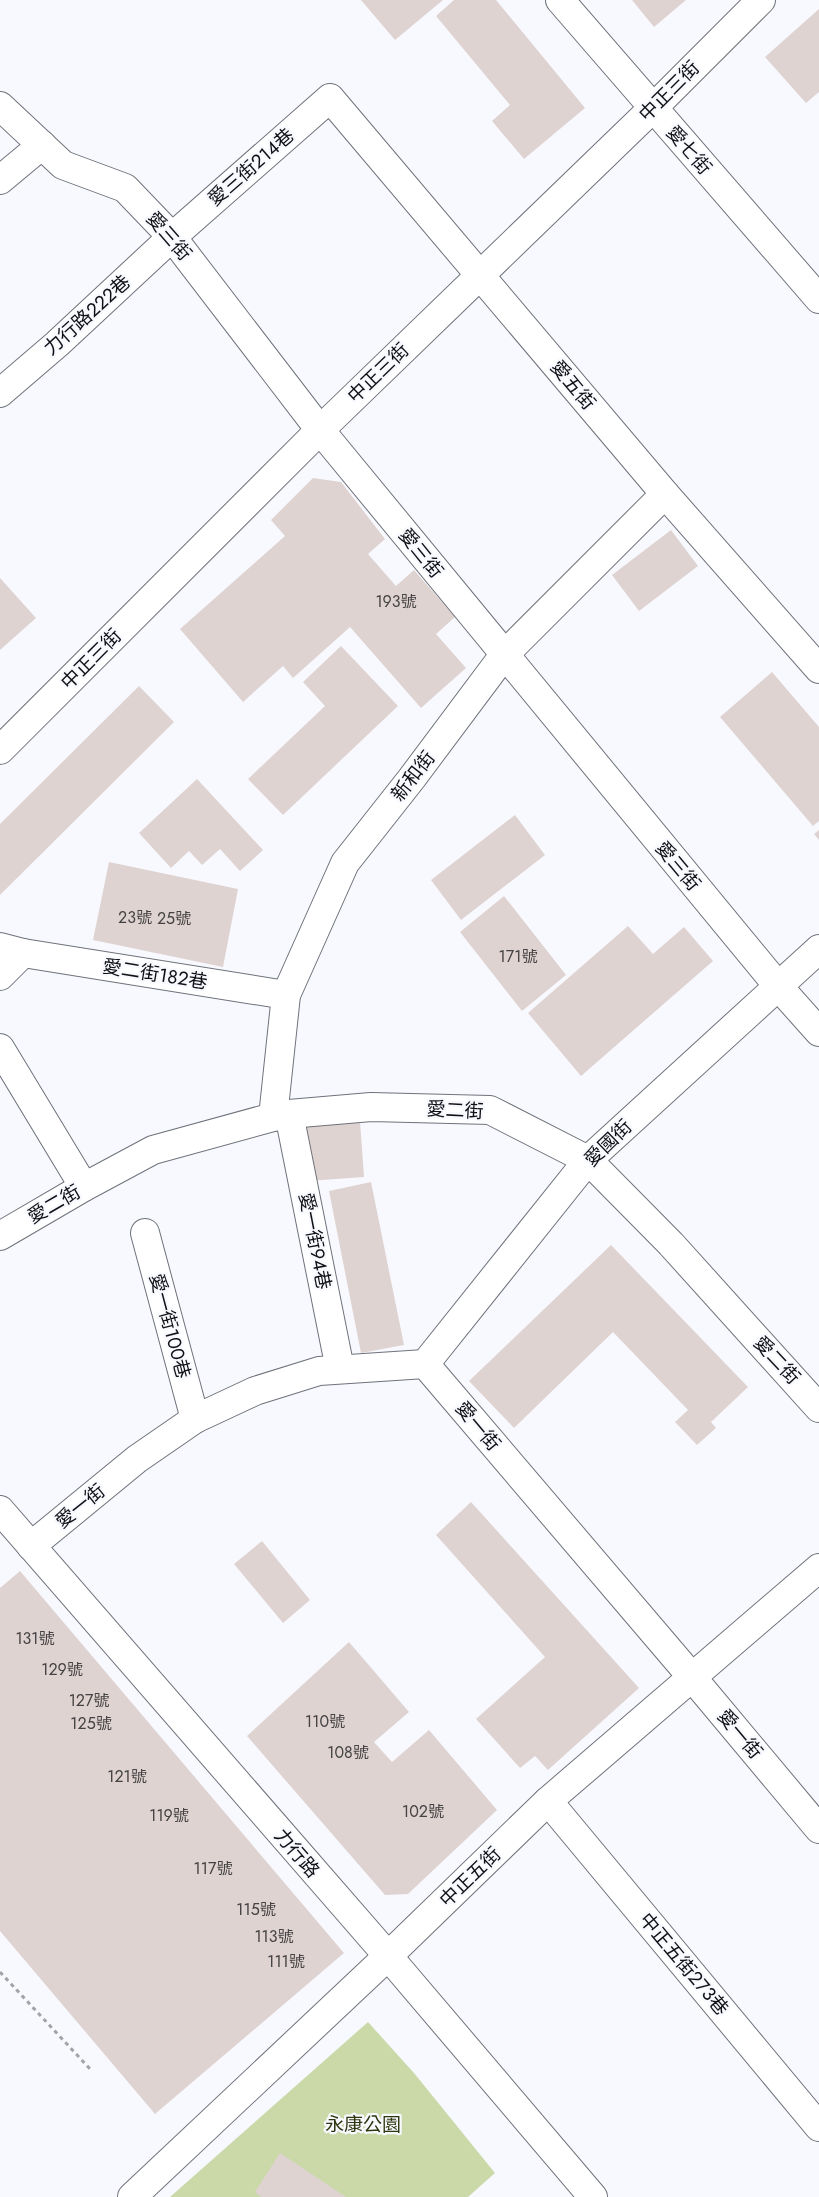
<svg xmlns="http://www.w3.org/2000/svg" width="819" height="2197" font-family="Jost,'Noto Sans TC',sans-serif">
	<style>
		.green { fill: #cbd9a9 }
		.building { fill: #dfd3d1 }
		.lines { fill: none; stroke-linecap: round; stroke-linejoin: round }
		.minor-casing { stroke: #6f727a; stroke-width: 30 }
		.path { stroke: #a2a3a8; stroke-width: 3; stroke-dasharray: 4 4; stroke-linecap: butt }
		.minor { stroke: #fff; stroke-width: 28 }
		.labels { text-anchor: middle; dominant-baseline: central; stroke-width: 4.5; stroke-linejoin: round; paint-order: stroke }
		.number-label { font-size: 16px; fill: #444243 }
		.street-label { font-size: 19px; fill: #101114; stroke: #f7f9ff }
		.park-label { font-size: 19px; fill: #2e360f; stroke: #f7f9ff }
	</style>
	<rect width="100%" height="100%" fill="#f7f9ff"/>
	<polygon class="green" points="368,2022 414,2073 495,2173 468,2197 170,2197"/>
	<g class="building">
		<polygon points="361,0 443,0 395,40"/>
		<polygon points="454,0 496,0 585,108 524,159 492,121 510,105 436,16"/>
		<polygon points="632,0 686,0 654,27"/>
		<polygon points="819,9 819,92 806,103 765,57"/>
		<polygon points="313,478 341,482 385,539 368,554 396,586 414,570 455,617 436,634 466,668 421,708 350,627 293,678 283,666 243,702 180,629 285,536 271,520"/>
		<polygon points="671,530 698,566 639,611 612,575"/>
		<polygon points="0,578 36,618 0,650"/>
		<polygon points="341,646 398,706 283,815 248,779 325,706 303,682"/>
		<polygon points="772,672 819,727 819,821 813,826 720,717"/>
		<polygon points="139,686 174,722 0,895 0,824"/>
		<polygon points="197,779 263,850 240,871 220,849 202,865 189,851 171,868 139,833"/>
		<polygon points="515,815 545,855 461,920 431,880"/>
		<polygon points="819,830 819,840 814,834"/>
		<polygon points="109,862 238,889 223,967 93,940"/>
		<polygon points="504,896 566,975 522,1011 460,932"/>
		<polygon points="628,926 653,954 684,927 713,961 581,1076 528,1013"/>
		<polygon points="360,1121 364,1177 308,1181 304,1125"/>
		<polygon points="371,1182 404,1345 361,1353 329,1191"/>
		<polygon points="611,1245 748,1387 711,1422 716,1428 697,1445 675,1422 688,1410 613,1332 514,1428 469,1381"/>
		<polygon points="471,1502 639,1688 548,1770 535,1756 520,1768 476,1719 545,1657 436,1535"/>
		<polygon points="262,1541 310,1600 283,1623 234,1564"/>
		<polygon points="20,1571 344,1953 155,2114 0,1931 0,1588"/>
		<polygon points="349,1642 409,1712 374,1742 392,1762 429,1730 497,1810 408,1894 385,1895 247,1736"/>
		<polygon points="280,2153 346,2197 261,2197 255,2192"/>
	</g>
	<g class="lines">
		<g class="minor-casing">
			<g id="minor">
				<polyline points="560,0 819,299"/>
				<polyline points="0,106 63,165 125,188 172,237 320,430 778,986 819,1032"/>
				<polyline points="0,180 42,145"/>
				<polyline points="0,393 57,344 172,237 330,98 665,494 819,669"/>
				<polyline points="0,750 320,430 653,108 761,0"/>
				<polyline points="0,947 23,953 286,995"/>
				<polyline points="0,976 23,953"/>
				<polyline points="0,1048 84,1187"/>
				<polyline points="289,1114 340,1369"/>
				<polyline points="273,1117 286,995 345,863 412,778 504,655 665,494"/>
				<polyline points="145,1233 195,1419"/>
				<polyline points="0,1236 84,1187 153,1150 273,1117 289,1114 371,1107 490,1110 588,1160 671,1244 819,1408"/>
				<polyline points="425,1364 588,1160 819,949"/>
				<polyline points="0,1510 388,1956 593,2197"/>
				<polyline points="31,1546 137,1459 195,1419 255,1391 319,1371 425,1364 691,1676 819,1829"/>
				<polyline points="548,1801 819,2127"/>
				<polyline points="132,2197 388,1956 548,1801 819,1568"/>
			</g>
		</g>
		<polyline class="path" points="0,1972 91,2070"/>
		<use href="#minor" class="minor"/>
	</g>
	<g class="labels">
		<g class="number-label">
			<text x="396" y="601">193號</text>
			<text x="135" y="917">23號</text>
			<text x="174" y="918">25號</text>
			<text x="518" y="956">171號</text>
			<text x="35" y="1638">131號</text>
			<text x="62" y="1669">129號</text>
			<text x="89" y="1700">127號</text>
			<text x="325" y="1721">110號</text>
			<text x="91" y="1723">125號</text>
			<text x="348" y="1752">108號</text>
			<text x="127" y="1776">121號</text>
			<text x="423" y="1811">102號</text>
			<text x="169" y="1815">119號</text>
			<text x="213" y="1868">117號</text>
			<text x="256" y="1909">115號</text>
			<text x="274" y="1936">113號</text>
			<text x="286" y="1961">111號</text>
		</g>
		<g class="street-label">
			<text transform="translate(669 91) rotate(-45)">中正三街</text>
			<text transform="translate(689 150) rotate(49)">愛七街</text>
			<text transform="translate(251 167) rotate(-41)">愛三街214巷</text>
			<text transform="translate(169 236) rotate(49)">愛三街</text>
			<text transform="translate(87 315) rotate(-42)">力行路222巷</text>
			<text transform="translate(378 373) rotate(-44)">中正三街</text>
			<text transform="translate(573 385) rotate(50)">愛五街</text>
			<text transform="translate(421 553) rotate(51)">愛三街</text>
			<text transform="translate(91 659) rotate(-45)">中正三街</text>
			<text transform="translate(413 776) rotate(-52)">新和街</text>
			<text transform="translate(678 866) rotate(50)">愛三街</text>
			<text transform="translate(155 974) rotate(9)">愛二街182巷</text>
			<text transform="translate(455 1110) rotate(3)">愛二街</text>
			<text transform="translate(608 1143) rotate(-44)">愛國街</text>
			<text transform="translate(54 1204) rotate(-30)">愛二街</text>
			<text transform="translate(315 1241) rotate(79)">愛一街94巷</text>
			<text transform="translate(170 1326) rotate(75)">愛一街100巷</text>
			<text transform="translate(777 1360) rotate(47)">愛二街</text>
			<text transform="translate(478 1426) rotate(50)">愛一街</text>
			<text transform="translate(80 1506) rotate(-39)">愛一街</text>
			<text transform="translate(740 1734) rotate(50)">愛一街</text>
			<text transform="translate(297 1853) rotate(49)">力行路</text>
			<text transform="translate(470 1877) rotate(-44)">中正五街</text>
			<text transform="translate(684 1964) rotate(50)">中正五街273巷</text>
		</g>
		<g class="park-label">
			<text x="363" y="2124">永康公園</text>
		</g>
	</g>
</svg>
